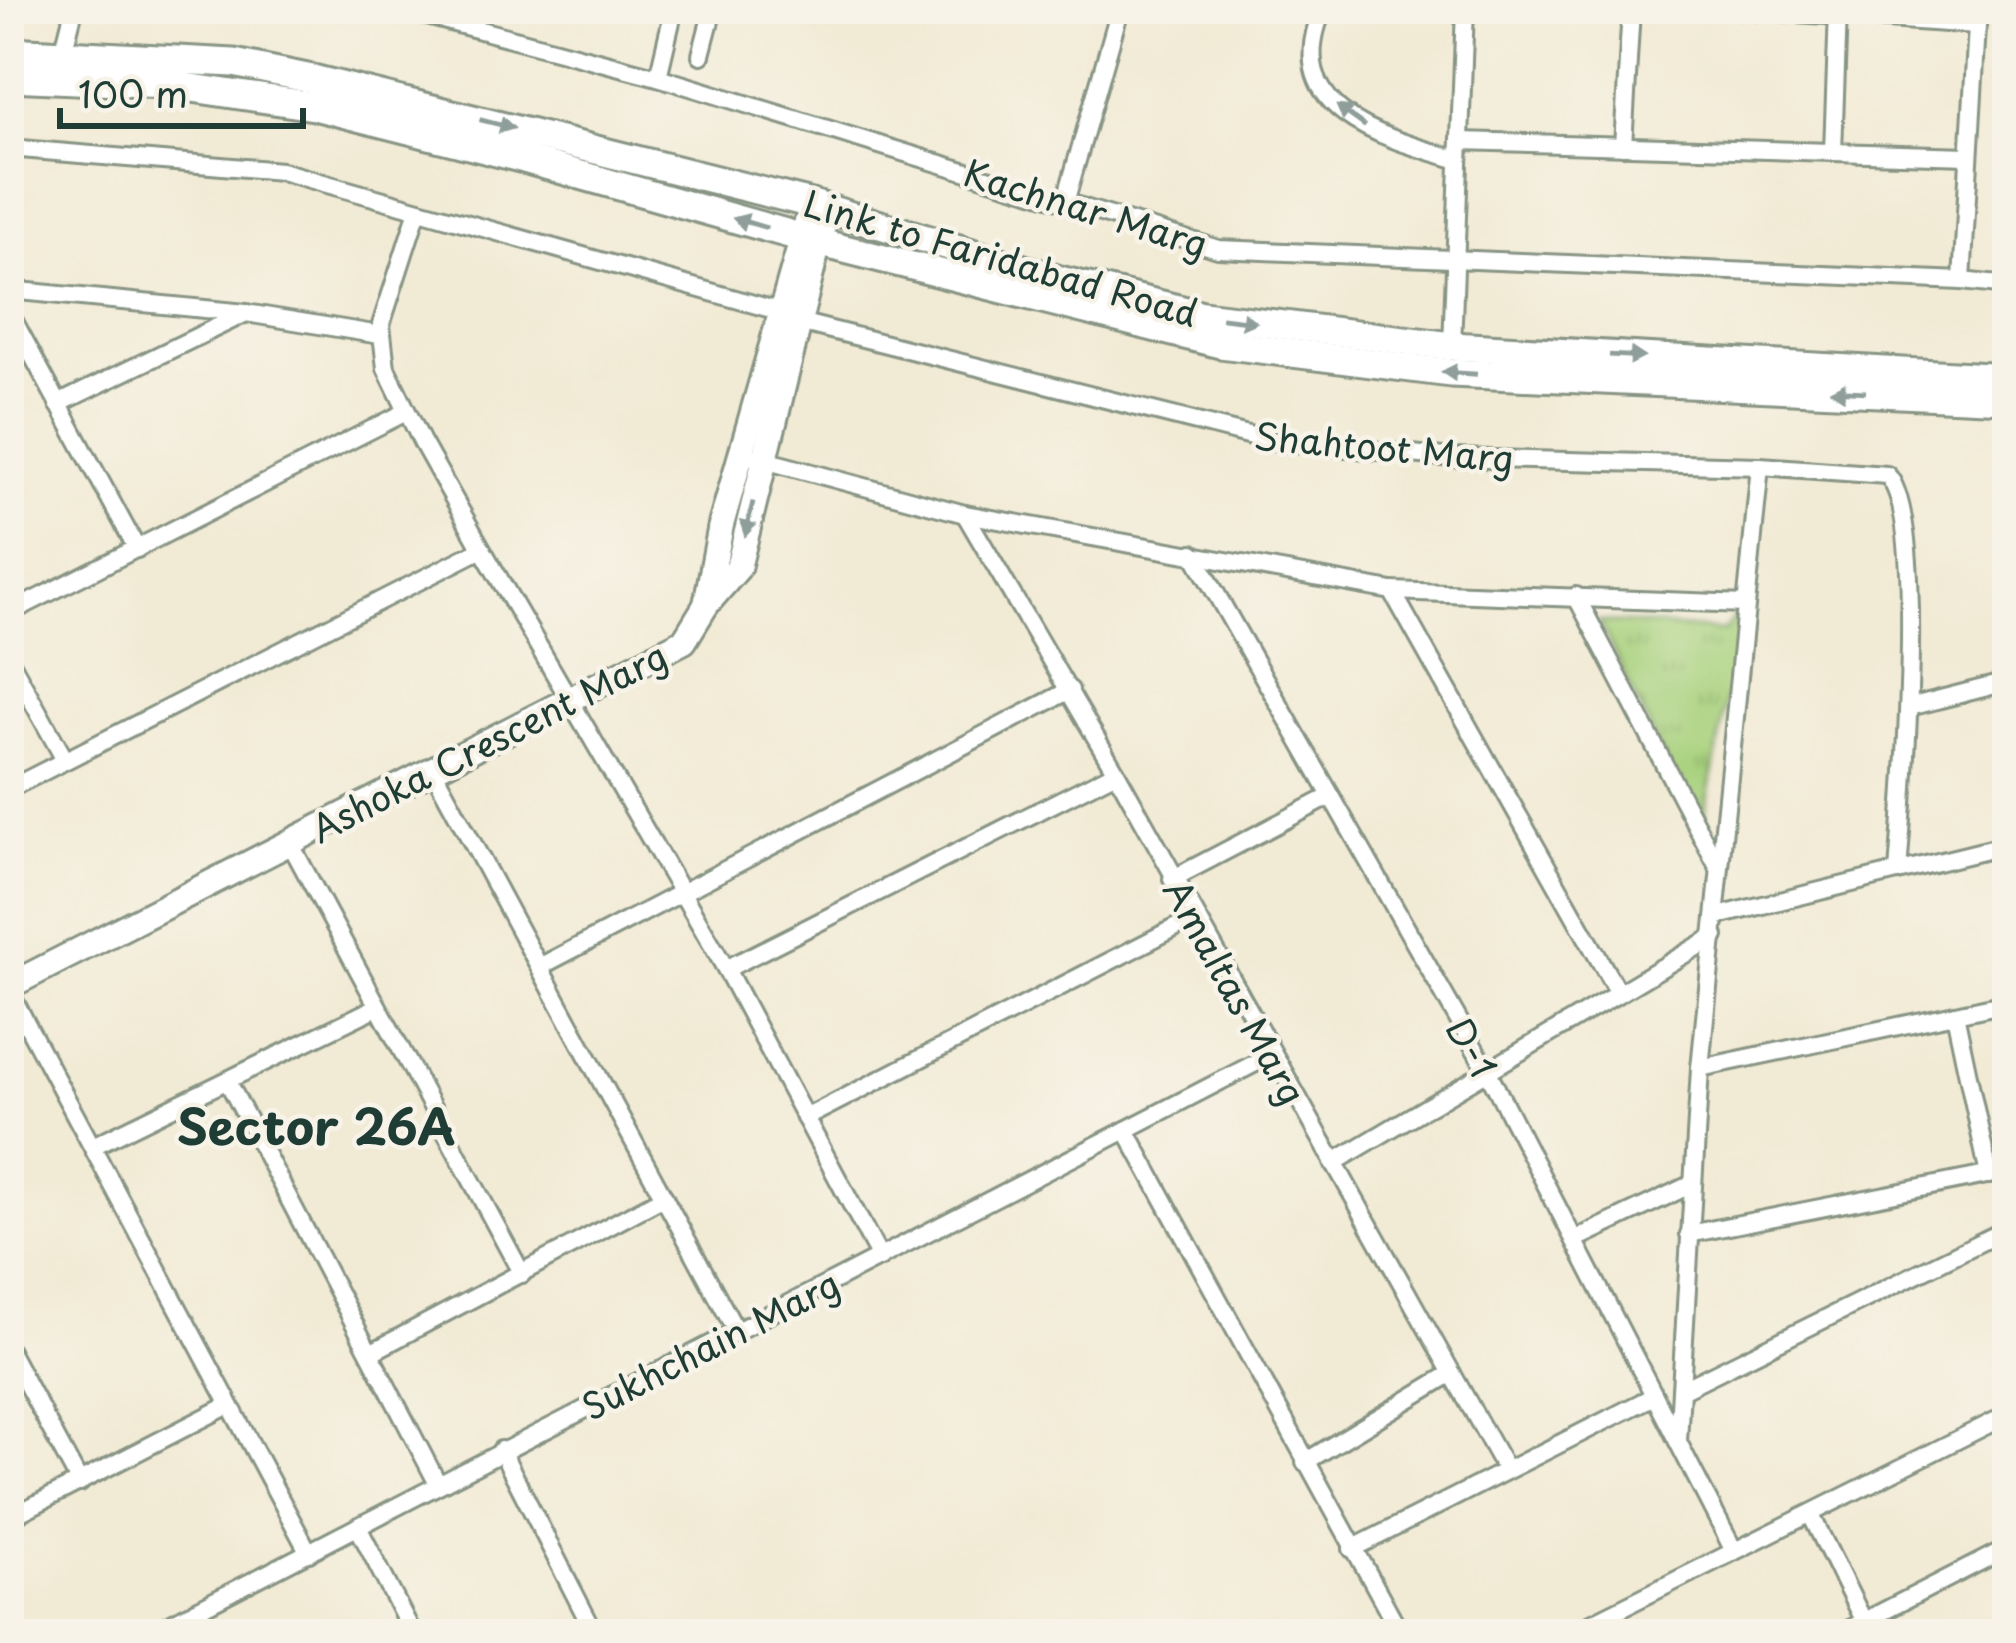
<svg xmlns="http://www.w3.org/2000/svg" width="2016" height="1643" font-family="'Playpen Sans',sans-serif">
	<style>
		.park { fill: url(#park-tufts); stroke: #648758; stroke-width: 3 }
		.lines { fill: none; stroke-linecap: round; stroke-linejoin: round }
		.street-casing { stroke: #889484; stroke-width: 22 }
		.secondary-casing { stroke: #889484; stroke-width: 30 }
		.primary-casing { stroke: #889484; stroke-width: 33 }
		.street { stroke: #fff; stroke-width: 16 }
		.secondary { stroke: #fff; stroke-width: 24 }
		.primary { stroke: #fff; stroke-width: 27 }
		.oneway { fill: #8f9e9a }
		.labels { text-anchor: middle; dominant-baseline: central; stroke-width: 9; stroke-linejoin: round; paint-order: stroke }
		.street-label { font-size: 36px; fill: #1f3d34; stroke: #f7f3e8 }
		.district-label { font-size: 48px; font-weight: bold; fill: #1f3d34; stroke: #f7f3e8 }
	</style>
	<defs>
		<pattern id="park-tufts" width="24" height="20" patternUnits="userSpaceOnUse" patternTransform="scale(3)"><rect width="24" height="20" fill="#a8d17d"/><path d="M3 7l-1-3M5 7V3M7 7l1-3M15 17l-1-3M17 17v-4M19 17l1-3" fill="none" stroke="#90b46d"/></pattern>
	</defs>
	<rect width="100%" height="100%" fill="#f7f3e8"/>
	<filter id="ink" filterUnits="userSpaceOnUse"><feTurbulence type="fractalNoise" baseFrequency=".00833" numOctaves="2"/><feDisplacementMap in="SourceGraphic" scale="24" xChannelSelector="R" yChannelSelector="G"/><feConvolveMatrix kernelMatrix="1 2 1 2 8 2 1 2 1" color-interpolation-filters="sRGB"/></filter>
	<filter id="wash" filterUnits="userSpaceOnUse"><feTurbulence type="fractalNoise" baseFrequency=".004" numOctaves="4" result="noise"/><feDisplacementMap in="SourceGraphic" scale="48" xChannelSelector="R" yChannelSelector="G"/><feGaussianBlur stdDeviation="2.7" result="paint"/><feColorMatrix in="noise" values="0 0 0 0 0 0 0 0 0 0 0 0 0 0 0 0 0 1.4 0 .05"/><feComposite in="paint" operator="in"/></filter>
	<g filter="url(#wash)">
		<rect width="100%" height="100%" fill="#f1ead4"/>
		<polygon class="park" points="1746,604 1700,834 1599,621 1724,631"/>
	</g>
	<g filter="url(#ink)">
		<g class="lines">
			<g class="street-casing">
				<g id="street">
					<polyline points="401,9 658,77 1218,249 1962,281 2007,286"/>
					<path d="M1323,9C1279,111 1383,138 1459,160"/>
					<polyline points="1737,9 1977,25"/>
					<polyline points="63,53 74,9"/>
					<polyline points="701,55 713,9"/>
					<polyline points="658,77 674,9"/>
					<polyline points="1460,141 1969,156"/>
					<polyline points="1623,146 1631,9"/>
					<polyline points="9,148 281,171 782,312"/>
					<polyline points="1833,152 1838,10"/>
					<polyline points="1066,199 1120,9"/>
					<polyline points="418,210 381,325 386,368 422,442 482,549 726,969 880,1258"/>
					<polyline points="1962,281 1978,9"/>
					<polyline points="9,290 246,313 380,335"/>
					<polyline points="9,312 137,549"/>
					<path d="M799,322L1272,441L1454,458L1760,466L1887,475C1928,517 1903,804 1898,872"/>
					<polyline points="1452,346 1465,9"/>
					<polyline points="58,404 246,313"/>
					<polyline points="742,454 965,514 1392,591 1746,604"/>
					<polyline points="965,514 1116,772 1506,1470"/>
					<polyline points="1193,553 1488,1072 1734,1551"/>
					<polyline points="1392,591 1618,993"/>
					<polyline points="1576,596 1718,867"/>
					<polyline points="9,613 406,412"/>
					<polyline points="9,659 65,760"/>
					<polyline points="1909,707 2007,682"/>
					<polyline points="433,770 736,1331"/>
					<polyline points="9,789 482,549"/>
					<polyline points="290,843 522,1274"/>
					<polyline points="1172,879 1331,796"/>
					<polyline points="1718,916 2007,845"/>
					<polyline points="541,966 1070,690"/>
					<polyline points="726,969 1116,772"/>
					<polyline points="9,991 309,1553"/>
					<polyline points="1955,1014 1989,1175"/>
					<polyline points="1700,1068 2007,1003"/>
					<polyline points="228,1082 438,1484"/>
					<polyline points="805,1118 1194,918"/>
					<polyline points="1126,1130 1401,1634"/>
					<polyline points="93,1146 377,1007"/>
					<polyline points="1333,1163 1715,936"/>
					<polyline points="1689,1234 2007,1171"/>
					<polyline points="1576,1239 1692,1184"/>
					<polyline points="9,1351 80,1483"/>
					<polyline points="370,1353 664,1197"/>
					<polyline points="1681,1390 2007,1229"/>
					<polyline points="1678,1441 1700,1068 1760,466"/>
					<polyline points="501,1450 595,1634"/>
					<polyline points="1305,1462 1452,1373"/>
					<polyline points="1811,1515 1870,1634"/>
					<polyline points="9,1518 229,1405"/>
					<polyline points="358,1527 413,1634"/>
					<polyline points="1352,1549 1654,1396"/>
					<polyline points="150,1634 1271,1055"/>
					<polyline points="1569,1634 2007,1415"/>
					<polyline points="1839,1634 2007,1548"/>
				</g>
			</g>
			<g class="secondary-casing">
				<g id="secondary">
					<polyline points="706,605 721,525 812,204"/>
					<polyline points="9,986 684,641 706,605 738,568 827,209"/>
				</g>
			</g>
			<g class="primary-casing">
				<g id="primary">
					<polyline points="9,51 234,63 317,80 812,204 1060,280 1203,315 1452,346 2007,378"/>
					<polyline points="9,77 165,84 314,106 524,159 821,243 1220,344 1451,373 2007,399"/>
				</g>
			</g>
			<use href="#street" class="street"/>
			<use href="#secondary" class="secondary"/>
			<use href="#primary" class="primary"/>
		</g>
		<defs><path id="oneway-solid" d="M-6-.8H1V-3.2L6.5 0L1 3.2V.8H-6Z" transform="scale(3)"/></defs>
		<g class="oneway">
			<use href="#oneway-solid" transform="translate(1351 116) rotate(-144)"/>
			<use href="#oneway-solid" transform="translate(497 124) rotate(14)"/>
			<use href="#oneway-solid" transform="translate(750 223) rotate(-164)"/>
			<use href="#oneway-solid" transform="translate(1239 320) rotate(7)"/>
			<use href="#oneway-solid" transform="translate(1627 356) rotate(3)"/>
			<use href="#oneway-solid" transform="translate(1459 373) rotate(-176)"/>
			<use href="#oneway-solid" transform="translate(1848 391) rotate(-177)"/>
			<use href="#oneway-solid" transform="translate(749 519) rotate(103)"/>
		</g>
	</g>
	<g class="labels">
		<g class="street-label">
			<text transform="translate(1086 207) rotate(17)">Kachnar Marg</text>
			<text transform="translate(1001 257) rotate(16)">Link to Faridabad Road</text>
			<text transform="translate(1384 446) rotate(5)">Shahtoot Marg</text>
			<text transform="translate(488 741) rotate(-27)">Ashoka Crescent Marg</text>
			<text transform="translate(1236 991) rotate(61)">Amaltas Marg</text>
			<text transform="translate(1473 1047) rotate(61)">D-1</text>
			<text transform="translate(710 1344) rotate(-27)">Sukhchain Marg</text>
		</g>
		<g class="district-label">
			<text x="316" y="1125">Sector 26A</text>
		</g>
	</g>
	<rect width="2016" height="1643" fill="none" stroke="#f7f3e8" stroke-width="48"/>
	<path d="M60 108v18h243v-18" fill="none" stroke="#1f3d34" stroke-width="6"/>
	<text x="78" y="108" font-size="36" fill="#1f3d34" stroke="#f7f3e8" stroke-width="9" paint-order="stroke">100 m</text>
</svg>
